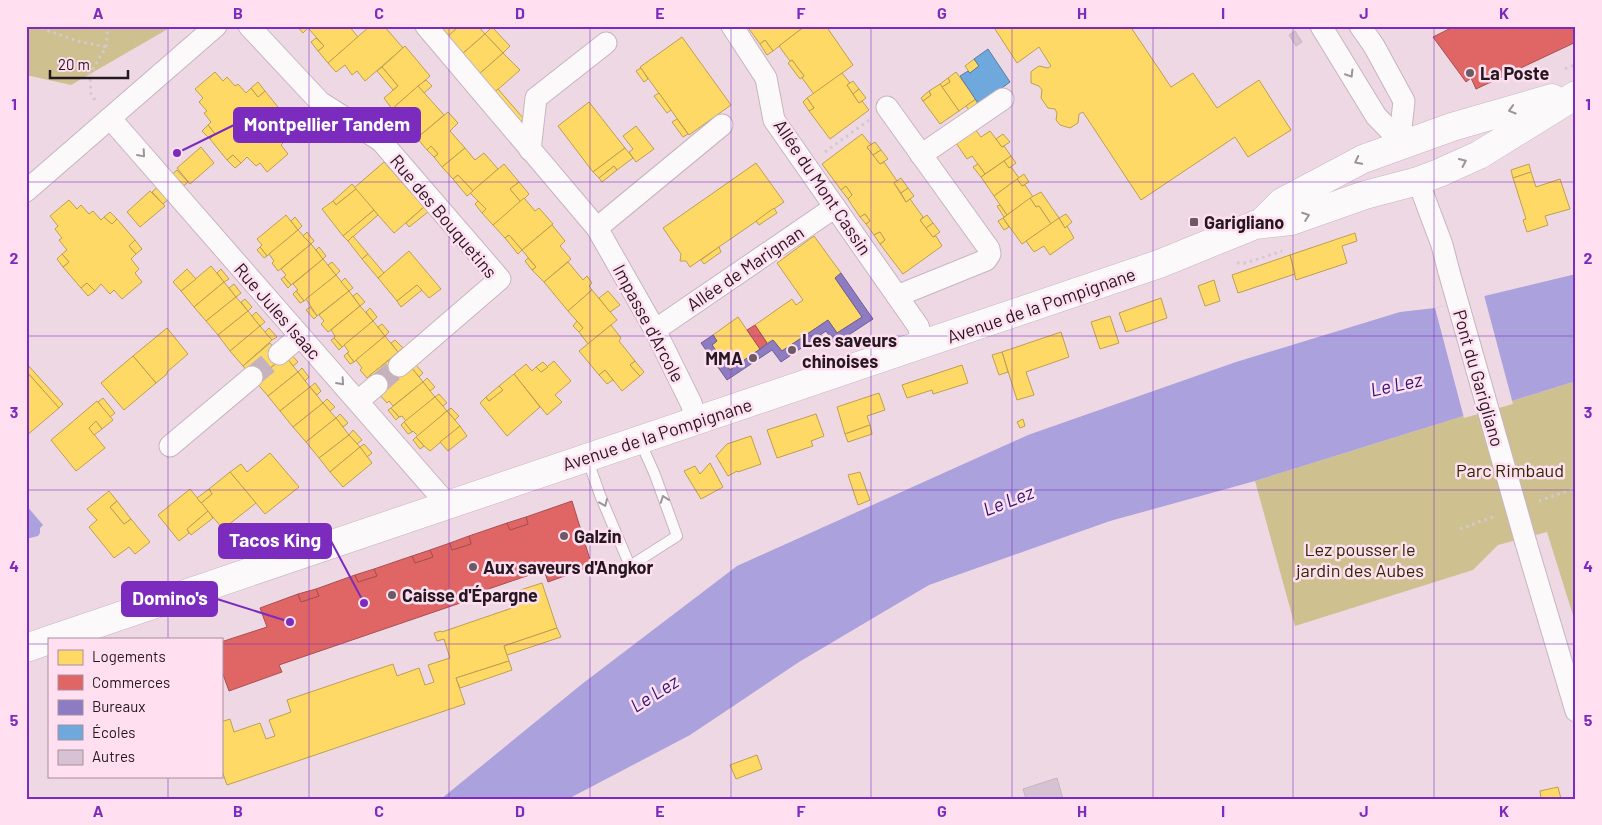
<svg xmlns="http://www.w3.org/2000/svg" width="1602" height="825" font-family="Barlow,sans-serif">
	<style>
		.green { fill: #cfc090 }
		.water { fill: #aaa1dd }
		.pier { fill: #eed8e3 }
		.homes { fill: #ffd966; stroke: #be9f51 }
		.shops { fill: #e06666; stroke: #a84f51 }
		.offices { fill: #8e7cc3; stroke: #6f5e92 }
		.schools { fill: #6fa8dc; stroke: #597da4 }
		.building { fill: #d7c2d3; stroke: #c5b6c1 }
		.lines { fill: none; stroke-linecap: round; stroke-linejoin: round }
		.street-tunnel { stroke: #c6b2bc; stroke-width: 21; stroke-dasharray: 21 11; stroke-linecap: butt }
		.lane-casing { stroke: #c7b5bf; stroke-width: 12 }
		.street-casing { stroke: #c7b5bf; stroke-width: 23 }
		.secondary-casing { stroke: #c7b5bf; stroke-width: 29 }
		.path { stroke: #d1cace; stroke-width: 3; stroke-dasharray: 2.5 4; stroke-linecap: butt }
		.lane { stroke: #fcf9fb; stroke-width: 10 }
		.street { stroke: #fcf9fb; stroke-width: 21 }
		.secondary { stroke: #fcf9fb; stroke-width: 28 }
		.street-bridge-casing { stroke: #c7b5bf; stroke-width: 23; stroke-linecap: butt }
		.street-bridge { stroke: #fcf9fb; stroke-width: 21 }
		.oneway { stroke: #9c9498 }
		.grid { fill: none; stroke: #7b2cbf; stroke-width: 1; stroke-opacity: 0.55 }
		.poi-dot { fill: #6c5b64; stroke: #ffdff0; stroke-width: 2 }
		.labels { text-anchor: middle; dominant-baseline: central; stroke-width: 5; stroke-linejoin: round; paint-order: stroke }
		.poi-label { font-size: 18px; font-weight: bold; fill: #261820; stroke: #ffdff0; text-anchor: start }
		.street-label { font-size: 18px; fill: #261820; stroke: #ffdff0 }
		.park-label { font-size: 18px; fill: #2f2b00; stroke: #ffdff0 }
		.water-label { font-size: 19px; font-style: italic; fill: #2c1374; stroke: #ffdff0 }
		.leader { fill: none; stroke: #7b2cbf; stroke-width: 2 }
		.callout-dot { fill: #7b2cbf; stroke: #ffdff0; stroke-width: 2 }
		.callout { fill: #7b2cbf; stroke: #7b2cbf; stroke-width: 2 }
		.callout-label { font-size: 19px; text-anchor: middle; font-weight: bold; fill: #fff }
		.neatline { fill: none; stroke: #7b2cbf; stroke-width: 2 }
		.grid-label { font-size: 16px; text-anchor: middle; font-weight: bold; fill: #7b2cbf }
	</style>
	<rect width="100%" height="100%" fill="#eed8e3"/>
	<g class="green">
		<polygon points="26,26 173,26 71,85 26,75"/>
		<polygon points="1576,381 1576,625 1547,532 1498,545 1473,570 1295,626 1255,481"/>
	</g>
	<g class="water">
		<polygon points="1576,274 1576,381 1255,481 1110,521 929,585 799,662 690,735 568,799 441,799 582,684 737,566 1028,435 1236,362 1400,312 1435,308"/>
		<polygon points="26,505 43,525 40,528 40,533 38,536 26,539"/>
	</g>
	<polygon class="pier" points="1484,295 1513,404 1464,418 1435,308"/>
	<g class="homes">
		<polygon points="297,26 310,26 303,33"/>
		<polygon points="310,26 349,26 358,37 328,63 318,51 324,46 308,28"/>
		<polygon points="370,26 384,26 403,48 365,81 357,71 352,75 345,65 336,72 328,63"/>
		<polygon points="438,26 459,26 448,37"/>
		<polygon points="459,26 478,26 485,34 461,55 446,38"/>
		<polygon points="747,26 805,26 773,51 765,40 760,44"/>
		<polygon points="805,26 826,26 853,65 814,94 802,78 804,76 792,60 790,61 779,46"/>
		<polygon points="993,26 1130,26 1171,87 1193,73 1217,108 1259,80 1291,130 1248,157 1235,137 1141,200 1083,112 1079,114 1078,123 1070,128 1060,125 1056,120 1057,113 1055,109 1048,108 1041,98 1042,90 1039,86 1031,83 1031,72 1033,70 1039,66 1048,68 1051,66 1039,47 1017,63"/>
		<polygon points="492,27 510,46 503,53 485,34"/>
		<polygon points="485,34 503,53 478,75 461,55"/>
		<polygon points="682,37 731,105 689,135 640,67"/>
		<polygon points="316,38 324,46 318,51 311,42"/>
		<polygon points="765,40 773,51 767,55 760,44"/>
		<polygon points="405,46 430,76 392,109 384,98 398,86 382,67"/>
		<polygon points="503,53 520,70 494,93 478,75"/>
		<polygon points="974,59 979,66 970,73 965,66"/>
		<polygon points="792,60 804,76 800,79 788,63"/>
		<polygon points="382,67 398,86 393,90 377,71"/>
		<polygon points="641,68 648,79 644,82 636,71"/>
		<polygon points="215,72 223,81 227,77 235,86 238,84 246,93 251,88 258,97 265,91 282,112 276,117 284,125 277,132 284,142 281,145 288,154 267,172 260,163 256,166 247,157 241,163 233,155 227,160 210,139 215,134 208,125 211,122 204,113 207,111 199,102 203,98 195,89"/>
		<polygon points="956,72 976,99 959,111 942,87 950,82 948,78"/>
		<polygon points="842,73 850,83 847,85 859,103 862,101 869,110 830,139 809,111 814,108 807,98"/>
		<polygon points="948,78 950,82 942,87 940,84"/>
		<polygon points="426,80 432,86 424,93 418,86"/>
		<polygon points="853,81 859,89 853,94 847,85"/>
		<polygon points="258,82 265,91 258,97 251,88"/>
		<polygon points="940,84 959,111 940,124 923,101 931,95 929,91"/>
		<polygon points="418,86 444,115 417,138 413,133 416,130 404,115 401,119 392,109"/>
		<polygon points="498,89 524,119 515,126 490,96"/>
		<polygon points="859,89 866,98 859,103 853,94"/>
		<polygon points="929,91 931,95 923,101 921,98"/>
		<polygon points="659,93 671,110 667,113 654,96"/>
		<polygon points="807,98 814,108 809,111 803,102"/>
		<polygon points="976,99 978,102 969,110 966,106"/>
		<polygon points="589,102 625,148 593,172 558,126"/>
		<polygon points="448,112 458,123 450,131 465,148 442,167 434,157 438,154 431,146 427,150 417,138"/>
		<polygon points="677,119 688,134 683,137 672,122"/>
		<polygon points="208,125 215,134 210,139 202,131"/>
		<polygon points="636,126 654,149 636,162 629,152 633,149 623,136"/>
		<polygon points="975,129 981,137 990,131 1002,147 1004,146 1011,156 985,174 972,156 967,159 956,143"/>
		<polygon points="862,134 871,145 867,147 873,155 880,164 884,162 897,181 894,183 906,202 910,199 923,217 920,220 933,237 936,236 942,246 903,274 880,244 885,240 880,232 874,235 866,224 870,221 865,214 860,217 848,199 852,195 846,186 841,190 822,164"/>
		<polygon points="1003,134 1010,142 1002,147 996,139"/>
		<polygon points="875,142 881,150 873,155 867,147"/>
		<polygon points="431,146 438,154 434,157 427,150"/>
		<polygon points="201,147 214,163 190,184 177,168"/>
		<polygon points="465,148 475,160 484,153 498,169 473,191 458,175 453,179 442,167"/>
		<polygon points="625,148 633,158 617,170 614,166 599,178 593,172"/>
		<polygon points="881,150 888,159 880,164 873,155"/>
		<polygon points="233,155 241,163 235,168 227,160"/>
		<polygon points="1011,156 1016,163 1009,168 1004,161"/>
		<polygon points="1004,161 1009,168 1011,167 1019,178 994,196 981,177"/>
		<polygon points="384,162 424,207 394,233 354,188"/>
		<polygon points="756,163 784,202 690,267 686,261 680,261 681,254 663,228"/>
		<polygon points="504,164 519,182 510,189 521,202 493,225 482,213 486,209 470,193"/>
		<polygon points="978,164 985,174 981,177 973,167"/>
		<polygon points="1529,164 1531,172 1513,178 1511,170"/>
		<polygon points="614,166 617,170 602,182 599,178"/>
		<polygon points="177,170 188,182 163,204 152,192"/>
		<polygon points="1531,172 1536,187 1560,179 1570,209 1545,216 1548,225 1527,232 1523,220 1526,219 1513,178"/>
		<polygon points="1024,174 1029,182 1022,186 1017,179"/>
		<polygon points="458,175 473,191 467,196 453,179"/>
		<polygon points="901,178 908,188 901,193 894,183"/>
		<polygon points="1017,179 1022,186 1025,185 1033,197 1007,215 994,196"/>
		<polygon points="519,182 529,194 521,202 510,189"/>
		<polygon points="352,184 356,189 336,205 333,201"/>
		<polygon points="846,186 852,195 848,199 841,190"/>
		<polygon points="908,188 914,196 906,202 901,193"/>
		<polygon points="356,189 374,210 343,236 322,209 333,201 336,205"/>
		<polygon points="150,191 165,206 140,227 127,212"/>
		<polygon points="1041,192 1059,218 1051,224 1039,206 1036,207 1030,198"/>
		<polygon points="524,198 535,211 539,208 553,224 522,250 509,235 505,238 493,225"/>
		<polygon points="1030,198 1036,207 1039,206 1051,224 1022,244 1003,218"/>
		<polygon points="69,200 77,209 81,205 89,214 93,211 101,220 104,217 112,224 117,219 135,240 129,246 136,254 131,259 139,269 135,273 142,282 122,299 114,290 110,294 101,284 95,291 87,283 81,288 63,267 69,262 62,254 67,250 59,240 62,238 55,229 58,226 50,216"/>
		<polygon points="478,201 486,209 482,213 475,204"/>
		<polygon points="1000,205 1007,215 1004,217 997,206"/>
		<polygon points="424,207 428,212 409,227 406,223"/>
		<polygon points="774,208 777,213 759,225 756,221"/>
		<polygon points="374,210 378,215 348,241 343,236"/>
		<polygon points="110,212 117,219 112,224 104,217"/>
		<polygon points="865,214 870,221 866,224 860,217"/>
		<polygon points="1066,214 1072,222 1065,228 1059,218"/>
		<polygon points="286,215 298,230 267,256 260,247 262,245 257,239"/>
		<polygon points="927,215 933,223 926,228 920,220"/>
		<polygon points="295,217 302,226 298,230 291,221"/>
		<polygon points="1003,218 1009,227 1004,230 998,221"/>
		<polygon points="1059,218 1065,228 1067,226 1074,238 1050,255 1044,246 1034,252 1026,241"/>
		<polygon points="933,223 940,232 933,237 926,228"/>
		<polygon points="552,225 565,241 560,246 571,259 544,282 532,270 536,267 522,250"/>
		<polygon points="298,230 311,244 278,271 272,263 274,261 269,254"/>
		<polygon points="307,232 314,241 311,244 303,236"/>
		<polygon points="880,232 885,240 880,244 874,235"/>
		<polygon points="1355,233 1357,241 1342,246 1347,263 1296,280 1290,255"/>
		<polygon points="509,235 522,250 518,254 505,238"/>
		<polygon points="353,236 368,254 362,259 348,241"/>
		<polygon points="814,236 841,273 835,278 862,317 837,333 828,320 782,351 773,340 767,343 755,325 792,299 796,305 803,300 777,263"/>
		<polygon points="135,240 142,249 136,254 129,246"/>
		<polygon points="311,244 323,259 291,285 284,277 286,275 281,269"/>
		<polygon points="260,247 267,256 264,258 257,250"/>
		<polygon points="319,247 326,256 323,259 316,250"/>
		<polygon points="719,247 721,252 704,264 701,260"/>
		<polygon points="409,251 441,289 429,298 417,285 397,301 378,278"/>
		<polygon points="62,254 69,262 63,267 57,259"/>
		<polygon points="368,254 384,273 378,278 362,259"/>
		<polygon points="1290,255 1295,274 1238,293 1232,275"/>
		<polygon points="528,258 536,267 532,270 525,261"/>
		<polygon points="323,259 336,275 304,301 296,291 298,290 293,284"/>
		<polygon points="332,262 340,271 336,275 328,265"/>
		<polygon points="568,262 583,280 587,276 592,283 589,286 592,290 568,311 544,282"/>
		<polygon points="211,266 224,282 194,307 181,291"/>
		<polygon points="187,269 196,279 181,291 173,282"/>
		<polygon points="221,269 229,279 224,282 217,273"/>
		<polygon points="336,275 349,291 317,316 306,299"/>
		<polygon points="284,277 291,285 288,288 281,279"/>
		<polygon points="345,278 353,288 349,291 341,282"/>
		<polygon points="1214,280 1220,301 1205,306 1198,286"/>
		<polygon points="224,282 236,297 206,321 194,307"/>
		<polygon points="87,283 95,291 88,296 81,288"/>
		<polygon points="234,284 241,293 236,297 229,288"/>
		<polygon points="417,285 422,290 401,307 397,301"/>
		<polygon points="592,290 617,320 588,344 579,332 583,328 568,311"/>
		<polygon points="296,291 304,301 300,303 293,294"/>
		<polygon points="349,291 360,306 328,332 321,324 324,321 319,315"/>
		<polygon points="608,291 620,305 610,312 599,298"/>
		<polygon points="357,293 365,302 360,306 353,296"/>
		<polygon points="236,297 248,311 218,335 206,321"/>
		<polygon points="1161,298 1167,318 1126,332 1119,313"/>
		<polygon points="245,299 252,307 248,311 241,302"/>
		<polygon points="360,306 373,321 342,347 334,338 335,336 331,330"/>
		<polygon points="310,307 317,316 314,319 306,310"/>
		<polygon points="370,308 377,317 373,321 366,312"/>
		<polygon points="248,311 260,326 230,351 218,335"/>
		<polygon points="256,312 265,322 260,326 252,316"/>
		<polygon points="1110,316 1119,343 1100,349 1091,322"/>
		<polygon points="738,317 760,349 730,370 712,345 717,341 713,335"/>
		<polygon points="373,321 385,336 354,362 347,353 349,352 344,345"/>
		<polygon points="577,321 583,328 579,332 573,326"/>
		<polygon points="382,324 389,332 385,336 378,327"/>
		<polygon points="611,325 621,338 619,341 635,361 630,365 640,376 622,391 605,370 599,375 579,351"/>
		<polygon points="260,326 272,340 243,366 230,351"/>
		<polygon points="167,328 188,354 167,372 167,374 156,383 133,356"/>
		<polygon points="269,328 277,337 272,340 265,332"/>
		<polygon points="1061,332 1069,357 1026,372 1034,395 1017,400 1002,352"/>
		<polygon points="385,336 398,352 367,378 360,370 362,368 356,360"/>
		<polygon points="334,338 342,347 339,350 331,340"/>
		<polygon points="395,340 403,348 398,352 391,343"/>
		<polygon points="270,343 282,358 255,381 243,366"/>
		<polygon points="289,352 298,362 293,366 285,356"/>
		<polygon points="1002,352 1008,372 999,375 992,355"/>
		<polygon points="347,353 354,362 350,364 344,356"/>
		<polygon points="133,356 156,383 124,410 101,383"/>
		<polygon points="285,356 298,372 268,396 255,381"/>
		<polygon points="393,357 405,373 382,391 370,375"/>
		<polygon points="554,361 571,381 555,395 562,402 547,415 514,374 526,364 532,371 536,367 541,372"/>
		<polygon points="635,361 644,372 640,376 630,365"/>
		<polygon points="543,362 548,367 541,372 536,367"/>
		<polygon points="26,363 63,404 59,408 26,371"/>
		<polygon points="415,364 423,373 419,377 411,367"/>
		<polygon points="962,365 968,383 933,394 932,390 907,398 902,385"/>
		<polygon points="411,367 423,382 393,406 389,401 387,403 379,394"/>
		<polygon points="302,368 309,377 305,381 298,372"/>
		<polygon points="605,370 613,380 607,384 599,375"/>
		<polygon points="26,371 59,408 26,436"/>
		<polygon points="298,372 310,387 280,411 268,396"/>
		<polygon points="514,374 540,407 507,436 480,403 486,397 489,401 503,390 499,386"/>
		<polygon points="427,378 435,387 430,391 423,382"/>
		<polygon points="423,382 435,397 406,421 402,416 399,417 391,408"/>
		<polygon points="315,383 321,391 317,395 310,387"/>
		<polygon points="499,386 503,390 489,401 486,397"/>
		<polygon points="310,387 323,403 293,427 280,411"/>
		<polygon points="879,393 885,410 867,416 870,425 845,434 837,407"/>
		<polygon points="439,394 447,403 443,406 435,397"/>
		<polygon points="435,397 447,411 418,436 413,431 412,432 404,422"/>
		<polygon points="103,398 115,413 110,417 98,402"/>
		<polygon points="327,399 335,407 330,411 323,403"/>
		<polygon points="97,401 113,420 102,429 96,421 89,428 105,448 76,471 51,440"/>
		<polygon points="323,403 336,418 306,442 293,427"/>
		<polygon points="391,408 399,417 396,420 388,410"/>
		<polygon points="451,408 459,416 455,420 447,411"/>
		<polygon points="447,411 460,426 430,451 424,446 416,437"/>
		<polygon points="340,414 348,423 343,427 336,418"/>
		<polygon points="816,414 824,436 811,441 813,446 777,458 767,430"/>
		<polygon points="336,418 349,435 319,458 306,442"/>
		<polygon points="1023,419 1025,426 1020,428 1017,422"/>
		<polygon points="96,421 102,429 94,435 89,428"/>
		<polygon points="404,422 412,432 408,434 401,425"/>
		<polygon points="870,425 872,434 848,442 845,434"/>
		<polygon points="460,426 467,436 448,451 440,442"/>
		<polygon points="353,430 362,440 357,444 349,435"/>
		<polygon points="349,435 360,447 330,472 319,458"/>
		<polygon points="751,436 761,464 738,472 737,471 728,476 716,456 727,444"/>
		<polygon points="416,437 424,446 420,449 413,440"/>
		<polygon points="364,444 372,453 367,457 360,447"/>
		<polygon points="360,447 372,463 343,487 330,472"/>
		<polygon points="270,453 299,487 265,514 230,472 241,464 247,472"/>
		<polygon points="710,463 723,487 701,499 684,471 695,466 700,474"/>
		<polygon points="230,472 256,503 223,529 201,503 212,494 209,489"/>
		<polygon points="860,472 870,500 858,505 848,475"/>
		<polygon points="190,489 208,511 187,529 189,533 179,541 158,515"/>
		<polygon points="209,489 212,494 201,503 197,498"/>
		<polygon points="109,491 117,501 110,507 124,524 131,519 150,542 135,554 129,547 114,558 89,527 97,520 87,509"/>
		<polygon points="117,501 131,519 124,524 110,507"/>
		<polygon points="208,511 213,518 191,535 187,529"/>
		<polygon points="542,583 557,628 504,646 509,661 456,678 465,704 227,785 221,768 221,722 230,719 234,732 260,723 266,739 275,736 269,720 291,712 287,700 393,664 397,676 419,668 425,685 434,682 428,665 450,658 444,639 437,641 434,633 441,631 442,632 515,607 511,593"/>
		<polygon points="557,628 561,637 507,655 504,646"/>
		<polygon points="509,661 512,670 460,688 456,678"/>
		<polygon points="757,755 762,769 736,779 730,765"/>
		<polygon points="1558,787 1561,799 1541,799 1540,791"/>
	</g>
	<g class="shops">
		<polygon points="1455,26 1576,26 1576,42 1476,89 1471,78 1466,82 1433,37"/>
		<polygon points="755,325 767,343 760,349 747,330"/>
		<polygon points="572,501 592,566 548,582 544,570 468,596 469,600 279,665 282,672 229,691 221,669 221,642 267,627 260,608 298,594 301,602 319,596 316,589 355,575 358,582 377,576 374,569 412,556 415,563 433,557 430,550 450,543 452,550 471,544 469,536 507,523 510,530 528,524 526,517"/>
		<polygon points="526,517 528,524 510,530 507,523"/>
		<polygon points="469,536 471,544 452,550 450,543"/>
		<polygon points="430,550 433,557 415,563 412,556"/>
		<polygon points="374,569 377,576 358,582 355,575"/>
		<polygon points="316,589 319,596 301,602 298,594"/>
	</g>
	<polygon class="offices" points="841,273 873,319 835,344 826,331 781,362 772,350 727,380 701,343 713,335 717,341 712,345 730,370 773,340 782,351 828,320 837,333 862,317 835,278"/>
	<polygon class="schools" points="988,49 1010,82 979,105 960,76 968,71 970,73 979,66 974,59"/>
	<g class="building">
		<polygon points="1295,31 1302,42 1296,46 1289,35"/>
		<polygon points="1057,778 1063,799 1026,799 1023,789"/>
	</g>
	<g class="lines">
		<g class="street-tunnel">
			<polyline points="252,377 279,354"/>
			<polyline points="377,385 399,366"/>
		</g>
		<g class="lane-casing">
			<polyline id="lane" points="587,458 600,495 630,566 677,536 655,475 640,441"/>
		</g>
		<g class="street-casing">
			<g id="street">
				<polyline points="249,26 320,102 381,141 500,279 399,366"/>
				<polyline points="426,26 597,228 655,330 691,403 697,421"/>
				<polyline points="732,26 766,78 774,120 918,326 924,345"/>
				<polyline points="1321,26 1376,116 1403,144"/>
				<polyline points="1360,26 1374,46 1404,101 1401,128 1403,144"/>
				<polyline points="887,107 989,249 990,254 986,260 897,296"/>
				<polyline points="110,118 447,504"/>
				<polyline points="530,150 536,98 606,43"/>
				<polyline points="921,155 1003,99"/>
				<polyline points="1418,181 1442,245 1449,272"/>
				<polyline points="26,191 216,26"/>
				<polyline points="597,228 722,125"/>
				<polyline points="655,330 835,207"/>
				<polyline points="279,354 300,336"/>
				<polyline points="358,401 377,385"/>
				<polyline points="170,446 252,377"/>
				<polyline points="1526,543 1576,711"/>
			</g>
		</g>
		<g class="secondary-casing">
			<g id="secondary">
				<polyline points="1260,224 1282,202 1363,159 1452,127 1552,98"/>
				<polyline points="52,639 1159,264 1255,225 1291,221 1365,195 1418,181 1439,173 1479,155 1576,95"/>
				<polyline points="26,648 49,640"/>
			</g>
		</g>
		<g class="path">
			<polyline points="35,26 77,41 106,47"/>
			<polyline points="1565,69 1576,64"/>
			<polyline points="95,100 91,94 90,74 106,47 108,26"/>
			<polyline points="825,152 869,120"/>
			<polyline points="1237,263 1246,263 1282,251"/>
			<polyline points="1539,501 1576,488"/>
			<polyline points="1460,529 1495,516"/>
		</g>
		<use href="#lane" class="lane"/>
		<use href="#street" class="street"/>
		<use href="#secondary" class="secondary"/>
		<g class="street-bridge-casing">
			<polyline id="street-bridge" points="1449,272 1526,543"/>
		</g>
		<use href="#street-bridge" class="street-bridge"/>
	</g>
	<defs><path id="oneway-chevron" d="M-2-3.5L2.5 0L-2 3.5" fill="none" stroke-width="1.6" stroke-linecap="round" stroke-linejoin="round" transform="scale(1.25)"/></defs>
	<g class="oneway">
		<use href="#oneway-chevron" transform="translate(1350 74) rotate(58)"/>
		<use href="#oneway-chevron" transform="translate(1512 110) rotate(163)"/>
		<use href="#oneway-chevron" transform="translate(142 154) rotate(49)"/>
		<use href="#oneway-chevron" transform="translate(1358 161) rotate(153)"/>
		<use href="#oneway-chevron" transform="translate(1463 162) rotate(-24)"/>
		<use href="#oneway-chevron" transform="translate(1306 216) rotate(-20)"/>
		<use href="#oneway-chevron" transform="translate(341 382) rotate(48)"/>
		<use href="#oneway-chevron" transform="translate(664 499) rotate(-110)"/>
		<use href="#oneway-chevron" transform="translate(604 503) rotate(67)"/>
	</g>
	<path class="grid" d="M168,26V639M309,26V799M449,26V799M590,26V799M731,26V799M871,26V799M1012,26V799M1153,26V799M1293,26V799M1434,26V799M26,182H1576M26,336H1576M26,490H1576M26,644H49M221,644H1576M168,776V799"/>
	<g class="poi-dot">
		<circle cx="1470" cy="73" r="5"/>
		<rect x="1189" y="217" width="10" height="10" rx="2.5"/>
		<circle cx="792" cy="350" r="5"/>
		<circle cx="753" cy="358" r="5"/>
		<circle cx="564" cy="536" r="5"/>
		<circle cx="473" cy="567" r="5"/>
		<circle cx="392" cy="595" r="5"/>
	</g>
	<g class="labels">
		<g class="poi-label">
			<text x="1480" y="73">La Poste</text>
			<text x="1204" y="222">Garigliano</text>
			<text x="802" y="340">Les saveurs<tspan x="802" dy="21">chinoises</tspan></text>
			<text x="743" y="358" text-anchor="end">MMA</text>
			<text x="574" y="536">Galzin</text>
			<text x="483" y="567">Aux saveurs d'Angkor</text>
			<text x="402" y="595">Caisse d'Épargne</text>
		</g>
		<g class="street-label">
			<text transform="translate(823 187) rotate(56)">Allée du Mont Cassin</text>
			<text transform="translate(444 216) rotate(50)">Rue des Bouquetins</text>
			<text transform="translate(745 268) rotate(-34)">Allée de Marignan</text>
			<text transform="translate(1041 305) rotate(-19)">Avenue de la Pompignane</text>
			<text transform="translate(278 311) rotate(49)">Rue Jules Isaac</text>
			<text transform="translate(649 323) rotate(62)">Impasse d'Arcole</text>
			<text transform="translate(1479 378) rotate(74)">Pont du Garigliano</text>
			<text transform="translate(657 434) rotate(-18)">Avenue de la Pompignane</text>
		</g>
		<g class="park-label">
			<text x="1510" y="470">Parc Rimbaud</text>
			<text x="1360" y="549">Lez pousser le<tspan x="1360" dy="21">jardin des Aubes</tspan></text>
		</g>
		<g class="water-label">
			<text transform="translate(1396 384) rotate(-12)">Le Lez</text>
			<text transform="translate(1008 500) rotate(-21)">Le Lez</text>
			<text transform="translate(654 693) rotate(-32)">Le Lez</text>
		</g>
	</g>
	<path class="leader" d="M177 153L234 125M364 603L331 541M290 622L217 599"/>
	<g class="callout-dot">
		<circle cx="177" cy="153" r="5"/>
		<circle cx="364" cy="603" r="5"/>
		<circle cx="290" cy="622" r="5"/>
	</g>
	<g class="callout">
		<rect x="234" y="108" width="186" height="34" rx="5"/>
		<rect x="219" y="524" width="112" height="34" rx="5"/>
		<rect x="122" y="582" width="95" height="34" rx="5"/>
	</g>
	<g class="callout-label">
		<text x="327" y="131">Montpellier Tandem</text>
		<text x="275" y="547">Tacos King</text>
		<text x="170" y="605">Domino's</text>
	</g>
	<rect width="1602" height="825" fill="none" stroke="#ffdff0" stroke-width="55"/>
	<rect x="48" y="638" width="175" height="140" fill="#ffdff0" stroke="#a88f9d"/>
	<rect x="58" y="650" width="25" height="15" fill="#ffd966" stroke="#a88f9d"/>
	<text x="92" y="662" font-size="15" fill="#261820">Logements</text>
	<rect x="58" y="675" width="25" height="15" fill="#e06666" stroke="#a88f9d"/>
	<text x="92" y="688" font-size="15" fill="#261820">Commerces</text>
	<rect x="58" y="700" width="25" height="15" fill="#8e7cc3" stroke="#a88f9d"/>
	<text x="92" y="712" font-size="15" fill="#261820">Bureaux</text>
	<rect x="58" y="725" width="25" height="15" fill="#6fa8dc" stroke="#a88f9d"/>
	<text x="92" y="738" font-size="15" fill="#261820">Écoles</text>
	<rect x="58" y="750" width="25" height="15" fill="#d7c2d3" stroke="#a88f9d"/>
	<text x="92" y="762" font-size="15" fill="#261820">Autres</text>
	<path d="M50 70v8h78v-8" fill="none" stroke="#261820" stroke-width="2.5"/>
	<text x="58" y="70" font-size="15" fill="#261820" stroke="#ffdff0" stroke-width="4" paint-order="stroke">20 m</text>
	<rect x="28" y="28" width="1546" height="770" class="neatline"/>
	<g class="grid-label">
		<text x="98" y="19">A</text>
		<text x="238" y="19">B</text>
		<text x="379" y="19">C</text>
		<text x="520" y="19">D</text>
		<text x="660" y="19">E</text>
		<text x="801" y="19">F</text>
		<text x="942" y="19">G</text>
		<text x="1082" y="19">H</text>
		<text x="1223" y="19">I</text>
		<text x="1364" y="19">J</text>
		<text x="1504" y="19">K</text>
		<text x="14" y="110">1</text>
		<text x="1588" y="110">1</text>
		<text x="14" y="264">2</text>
		<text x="1588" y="264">2</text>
		<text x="14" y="418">3</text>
		<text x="1588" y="418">3</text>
		<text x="14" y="572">4</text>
		<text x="1588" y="572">4</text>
		<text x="14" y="726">5</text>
		<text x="1588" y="726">5</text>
		<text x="98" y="817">A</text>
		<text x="238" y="817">B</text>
		<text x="379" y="817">C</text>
		<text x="520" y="817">D</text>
		<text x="660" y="817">E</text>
		<text x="801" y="817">F</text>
		<text x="942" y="817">G</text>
		<text x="1082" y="817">H</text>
		<text x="1223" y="817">I</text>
		<text x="1364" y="817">J</text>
		<text x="1504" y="817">K</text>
	</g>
</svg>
